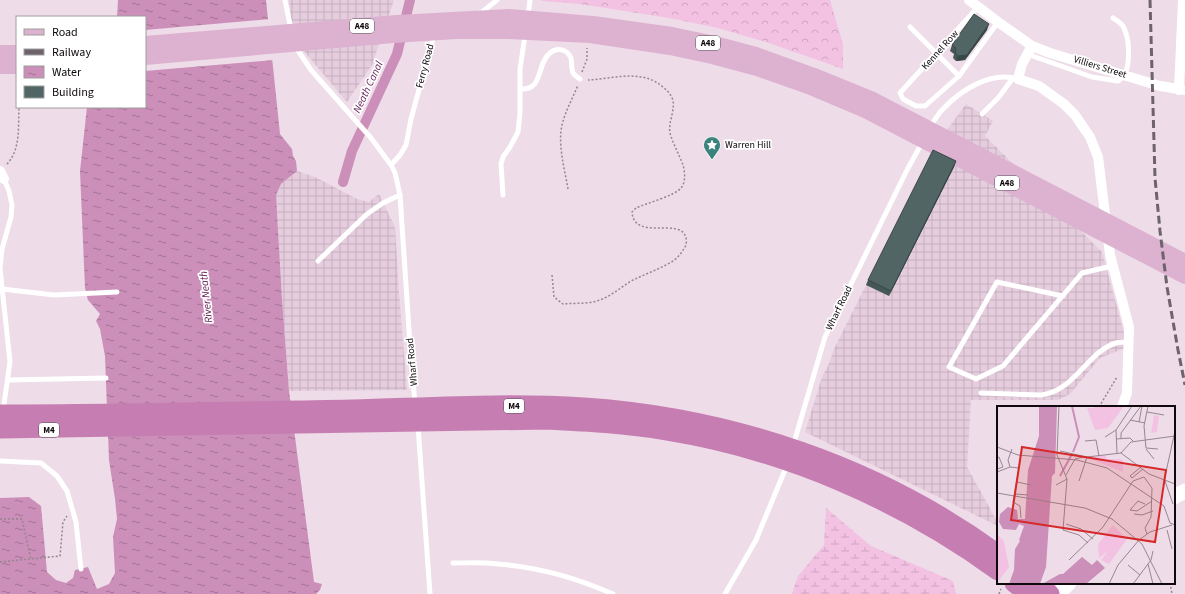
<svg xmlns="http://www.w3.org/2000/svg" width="1185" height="594" font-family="'Source Sans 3',sans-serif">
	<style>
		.industrial { fill: url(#industrial-grid) }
		.forest { fill: url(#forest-crowns) }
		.wetland { fill: url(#wetland-marsh) }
		.water { fill: url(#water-ripples) }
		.pier { fill: #eedce8 }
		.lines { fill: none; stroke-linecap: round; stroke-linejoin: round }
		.canal { stroke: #cb8fb9; stroke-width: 10 }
		.path { stroke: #94878f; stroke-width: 1.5; stroke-dasharray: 2 2; stroke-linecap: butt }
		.lane { stroke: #fff; stroke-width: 5 }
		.street { stroke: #fff; stroke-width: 10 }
		.secondary { stroke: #fff; stroke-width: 15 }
		.primary { stroke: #ddb2d1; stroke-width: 16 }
		.highway { stroke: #c67eb2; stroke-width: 19 }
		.rail { stroke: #6e636a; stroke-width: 3; stroke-dasharray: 8 4; stroke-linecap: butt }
		.wall { fill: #465856 }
		.shaded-wall { fill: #394746 }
		.building { fill: #516664; stroke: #394746 }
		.labels { text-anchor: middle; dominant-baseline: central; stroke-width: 3.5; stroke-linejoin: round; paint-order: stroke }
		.shield { fill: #fff; stroke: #575356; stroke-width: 1 }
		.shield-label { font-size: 9px; font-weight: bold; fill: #0f090d }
		.street-label { font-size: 10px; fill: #0f090d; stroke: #fff }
		.poi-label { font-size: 10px; fill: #0f090d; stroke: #fff; text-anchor: start }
		.water-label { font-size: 11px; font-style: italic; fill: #611b51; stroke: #fff }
		.inset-river { fill: none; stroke: #cb8fb9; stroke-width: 2 }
		.inset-road { fill: none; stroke: #958890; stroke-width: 1 }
		.view { fill: #d62828; fill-opacity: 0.15; stroke: #d62828; stroke-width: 2 }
		.inset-edge { fill: none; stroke: #0f090d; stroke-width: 2 }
	</style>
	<defs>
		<pattern id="industrial-grid" width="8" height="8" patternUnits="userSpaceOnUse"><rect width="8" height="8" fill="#e6cdde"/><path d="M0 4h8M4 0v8" fill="none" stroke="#c4afbd"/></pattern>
		<pattern id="forest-crowns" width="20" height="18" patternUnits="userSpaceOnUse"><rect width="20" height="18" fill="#f3c2e3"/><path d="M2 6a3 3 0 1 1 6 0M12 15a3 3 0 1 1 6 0" fill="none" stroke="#cfa5c2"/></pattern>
		<pattern id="wetland-marsh" width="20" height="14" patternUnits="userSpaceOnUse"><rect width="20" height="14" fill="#f3c2e3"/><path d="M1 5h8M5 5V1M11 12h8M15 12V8" fill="none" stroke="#cfa5c2"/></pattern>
		<pattern id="water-ripples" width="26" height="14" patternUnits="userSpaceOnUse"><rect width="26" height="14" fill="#cb8fb9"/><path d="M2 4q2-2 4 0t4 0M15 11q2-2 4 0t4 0" fill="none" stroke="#a37395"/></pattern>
	</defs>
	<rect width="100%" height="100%" fill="#eedce8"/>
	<g class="industrial">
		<polygon points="289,0 394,0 372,65 347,102 302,49 291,18"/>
		<polygon points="966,104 993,121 985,136 1102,252 1124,333 1125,348 1100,358 1070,394 1058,400 971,400 967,467 998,523 998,526 805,432 822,377 828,366 834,349 931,155 950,126"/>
		<polygon points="297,171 315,177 357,199 369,202 379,194 395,227 399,293 407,390 289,391 282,299 276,195 281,184"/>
	</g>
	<polygon class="forest" points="540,0 830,0 843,44 843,69 766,42 718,28 669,18 580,4 543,1"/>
	<polygon class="wetland" points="826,508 871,546 953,581 956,594 792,594 798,576 824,545"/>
	<polygon class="water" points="118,0 266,0 280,134 292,149 293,156 296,161 297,171 281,184 276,195 282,299 289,391 314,582 322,584 320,590 316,594 0,594 0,498 29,497 41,506 47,572 56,580 66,583 73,578 75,570 88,567 97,589 109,584 115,573 113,537 117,519 115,499 109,460 105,356 100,329 96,321 100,314 88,300 85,288 80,171 87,107 145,107 145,17 117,17"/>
	<polygon class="pier" points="270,19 274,60 145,71 145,30"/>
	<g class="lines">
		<polyline class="canal" points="343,182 352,151 397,54 410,0"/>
		<g class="path">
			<polyline points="582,72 587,59 587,48"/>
			<path d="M7,164C21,149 18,126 19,107"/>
			<path d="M568,189C565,171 559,150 561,131C563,115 572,100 578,85"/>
			<path d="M552,275L554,297L563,304C574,303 586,304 597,301C610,297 620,288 631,281C645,274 660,269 673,261C676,259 681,254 683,250C686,247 687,242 686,238C681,216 634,242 632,212L636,208C647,203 674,196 681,188C686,182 685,172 683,165C679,154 673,144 670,133C668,122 675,112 673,100C671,95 668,91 664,88C643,68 613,79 588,80"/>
			<polyline points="1099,407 1117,377"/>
			<polyline points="0,519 22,519 31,559"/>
			<polyline points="0,562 60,556 63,522 67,516"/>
			<polyline points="1170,583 1172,594"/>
			<polyline points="999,594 1001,589"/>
		</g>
		<g class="lane">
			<polyline points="285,0 291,30"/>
			<polyline points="978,7 900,93 903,99 916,106 925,106 959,76 998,22"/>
			<polyline points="479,13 482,12 497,0"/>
			<polyline points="528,17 530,0"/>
			<polyline points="910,27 959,76"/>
			<polyline points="296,45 297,49 311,70 371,138 391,165 395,173 400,195 410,345 415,404"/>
			<path d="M1027,54L1092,77L1118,81C1132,74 1130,41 1124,28C1122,23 1117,21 1113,18"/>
			<path d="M520,89C544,91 536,64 550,53C557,47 567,49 571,58C572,62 571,68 573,73C575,76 577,77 580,79"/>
			<polyline points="982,114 998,98 1013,78"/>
			<path d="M930,127C934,121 938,114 943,109C961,90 990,71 1018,79"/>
			<polyline points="391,165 400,155 406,145 411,119 434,35"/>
			<polyline points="503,195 501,164 503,157 510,147 518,132 520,113 520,69 525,35"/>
			<polyline points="318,261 367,214 383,203 400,195"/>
			<polyline points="2,289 54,295 117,292"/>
			<polyline points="1063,296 997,282 949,367 976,379 1003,366 1082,273 1112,266"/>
			<polyline points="8,380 106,378"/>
			<path d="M981,393L1041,395C1075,391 1088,351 1116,343C1120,342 1124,342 1128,342"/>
			<polyline points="3,411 10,362 0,268 2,249 11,217 12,205 9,191 4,179"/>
			<polyline points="418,426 430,594"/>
			<polyline points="793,446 825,337 907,170 923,141"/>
			<polyline points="0,461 41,463 57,476 67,491 76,522 81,569"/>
			<path d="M453,563C468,563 483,562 498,564C538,567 577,578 613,594"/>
			<polyline points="725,594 756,540 787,465"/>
		</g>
		<g class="street">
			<polyline points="969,0 998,22 1032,46 1050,53 1160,86 1185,90"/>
			<polyline points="1032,46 1022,64 1018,79 1039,86 1064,104 1075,115 1090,137 1098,157 1110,255 1129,327 1127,393 1122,407"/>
			<polyline points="1179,90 1183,0"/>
			<polyline points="0,171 4,179"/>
		</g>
		<g class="secondary">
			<polyline points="1174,497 1185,491"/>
			<polyline points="1058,594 1069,583"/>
		</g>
		<g class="primary">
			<polyline points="145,44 397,23 509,17 593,24 672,35 715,44 756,55 814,76 873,100 1185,262"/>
			<polyline points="0,53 17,53"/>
			<polyline points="145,57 393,35 456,31 507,31 590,35 670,47 712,56 757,68 808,86 865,110 1185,276"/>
			<polyline points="0,66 17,66"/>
		</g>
		<g class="highway">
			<path d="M0,414C117,414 234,411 352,409C429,407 507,402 584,407C731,417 878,466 998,554"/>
			<path d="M0,429L546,420C586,422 626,424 666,431C785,450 900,500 998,571"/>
			<polyline points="1014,583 1028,594"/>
			<polyline points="1037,583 1050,594"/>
		</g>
		<polyline class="rail" points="1150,0 1155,178 1160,231 1167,287 1178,350 1185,385"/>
	</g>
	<g class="wall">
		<polygon points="987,30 965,60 956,61 953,58 954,54 950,51 952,45"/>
		<polygon points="956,161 954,167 889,296 866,285 868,280"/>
	</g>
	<g class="shaded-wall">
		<polygon points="989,24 987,30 965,60 956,61 958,56"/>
		<polygon points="956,161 954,167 889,296 891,291"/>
	</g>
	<g class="building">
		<polygon points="974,14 989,24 967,55 958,56 955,52 956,48 952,45"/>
		<polygon points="933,150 956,161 891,291 868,280"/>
	</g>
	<defs>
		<g id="sight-pin" transform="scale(0.9)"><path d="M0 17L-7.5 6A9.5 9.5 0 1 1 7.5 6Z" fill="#3b827c" stroke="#fff"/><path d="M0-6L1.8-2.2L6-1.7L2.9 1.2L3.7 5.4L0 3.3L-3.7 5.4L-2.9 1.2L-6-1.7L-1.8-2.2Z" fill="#fff"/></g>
	</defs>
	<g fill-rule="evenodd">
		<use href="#sight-pin" x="712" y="145"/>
	</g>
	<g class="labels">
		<g class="shield">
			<rect x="350" y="19" width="24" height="14" rx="3"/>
			<rect x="696" y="36" width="24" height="14" rx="3"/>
			<rect x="995" y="176" width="24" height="14" rx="3"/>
			<rect x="504" y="399" width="20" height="14" rx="3"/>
			<rect x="39" y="423" width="20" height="14" rx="3"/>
		</g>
		<g class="shield-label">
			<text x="362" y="26">A48</text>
			<text x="708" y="43">A48</text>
			<text x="1007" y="183">A48</text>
			<text x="514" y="406">M4</text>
			<text x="49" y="430">M4</text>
		</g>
		<g class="street-label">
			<text transform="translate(940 50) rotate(-48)">Kennel Row</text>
			<text transform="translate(425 66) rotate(-75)">Ferry Road</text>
			<text transform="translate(1100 67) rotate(17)">Villiers Street</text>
			<text transform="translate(839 308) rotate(-64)">Wharf Road</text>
			<text transform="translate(412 362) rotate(-95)">Wharf Road</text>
		</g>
		<g class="poi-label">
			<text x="725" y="145">Warren Hill</text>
		</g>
		<g class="water-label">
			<text transform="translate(368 87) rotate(-65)">Neath Canal</text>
			<text transform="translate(206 297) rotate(-96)">River Neath</text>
		</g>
	</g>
	<g transform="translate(997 406)">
		<rect width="178" height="178" fill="#eedce8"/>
		<path d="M0,128L7,135L12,161L0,177Z" fill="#f3c2e3"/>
		<path d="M99,0H127L111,22L98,24L90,2H97ZM108,49L110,53H123L126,55V66L91,52Z" fill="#f3c2e3"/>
		<path d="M116,119L130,133L112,158L104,154L111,145L102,152L101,138Z" fill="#f3c2e3"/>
		<path d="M157,9L162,10L160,26L154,27Z" fill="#f3c2e3"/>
		<path d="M42,0H60L58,67L55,70L49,161L43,178H12L17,164L18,143L23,135L22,134L27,120L22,118L19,124L6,123L2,116L3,108L11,101L20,104L21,113H28L31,64L42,30ZM85,151L95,159L100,154L108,162L89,178H45L63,168H66Z" fill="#cb8fb9"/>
		<path class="inset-river" d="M75,0L82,31L76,46M63,70L75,48"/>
		<path class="inset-road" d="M62,0L60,49L70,73L66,124L82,129L91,137M151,0L147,20L149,42L161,43M150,6L167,9M133,14L148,17M142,16L145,0M108,31L119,24M119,33L133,32L136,35M124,33V27L144,0M88,35L99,34L102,50M0,41L21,49L80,54L110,62L167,100L173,117L178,119M149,43L157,53M63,45L90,51L124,47L152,68L178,78M120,47L119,24L135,0M124,47L134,36L178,30M0,52L2,51L6,61L0,63M13,61L11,54L15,43M0,66L13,61L22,62L16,96L23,100L24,112M69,69L78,53L86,51M133,70L135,72L146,63M133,70L144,61M147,71L155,82L154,111L148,122L150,128M82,75L90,51M167,75L178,25M168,75L176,98M20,76L34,79M59,79L70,73M0,87L88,102L115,113L145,138L165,178M19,88L31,89M148,98L141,95L133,104L140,105L155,95M137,108L145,109L156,105M69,118L84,123L96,133M170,124L175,143M72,154L106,121L136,75L147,71M151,158L156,178M131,159L143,169M112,178L121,159L142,134L153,126L175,119M136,178L154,154L156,145"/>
		<path class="view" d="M25,41L169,64L158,136L14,114Z"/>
		<rect width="178" height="178" class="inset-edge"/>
	</g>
	<rect x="16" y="16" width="130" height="92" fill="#ffffff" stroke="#9f9d9e"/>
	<rect x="24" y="29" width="20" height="6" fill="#ddb2d1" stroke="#9f9d9e"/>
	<text x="52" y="36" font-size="12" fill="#0f090d">Road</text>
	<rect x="24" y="49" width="20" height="6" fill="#6e636a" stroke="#9f9d9e"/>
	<text x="52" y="56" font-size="12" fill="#0f090d">Railway</text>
	<rect x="24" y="66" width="20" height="12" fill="url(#water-ripples)" stroke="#9f9d9e"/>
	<text x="52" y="76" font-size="12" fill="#0f090d">Water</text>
	<rect x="24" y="86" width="20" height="12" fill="#516664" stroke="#9f9d9e"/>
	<text x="52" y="96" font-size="12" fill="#0f090d">Building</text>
</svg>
